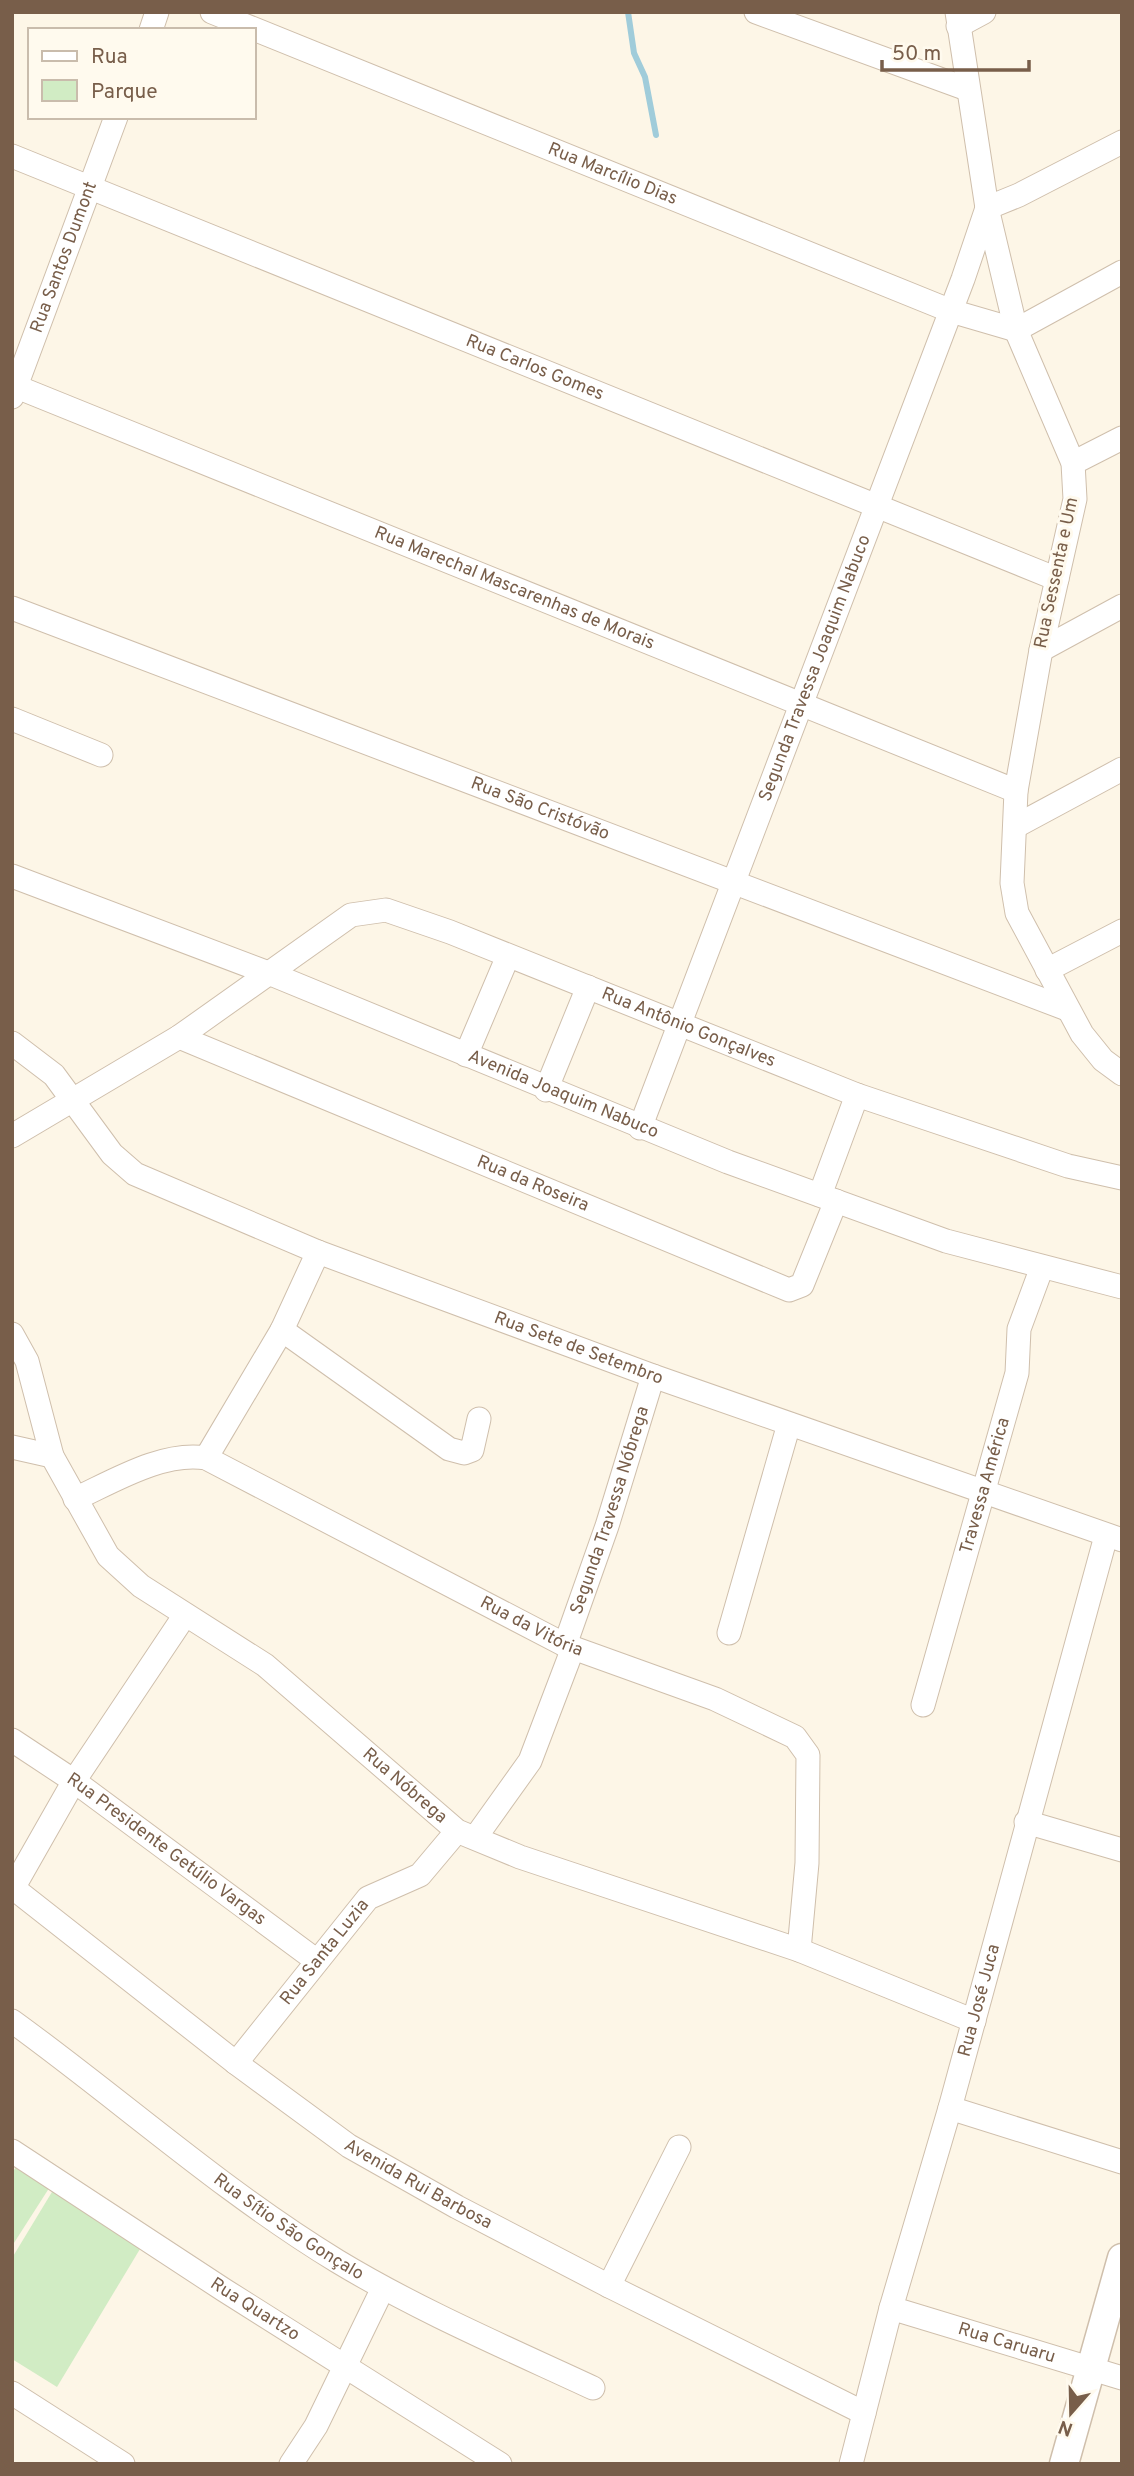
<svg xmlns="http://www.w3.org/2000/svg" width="1134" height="2476" font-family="Overpass,sans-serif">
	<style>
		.green { fill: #d1ecc4 }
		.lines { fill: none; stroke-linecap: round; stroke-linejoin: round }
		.stream { stroke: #a0ccda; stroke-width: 6 }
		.minor-casing { stroke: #cfbfac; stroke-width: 25 }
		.tertiary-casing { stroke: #cfbfac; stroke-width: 31 }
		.minor { stroke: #fff; stroke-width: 23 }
		.tertiary { stroke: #fff; stroke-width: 28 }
		.labels { text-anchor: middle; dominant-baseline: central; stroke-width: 6; stroke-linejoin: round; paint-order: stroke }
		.street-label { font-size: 18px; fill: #785e4a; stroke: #fffaee }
	</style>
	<rect width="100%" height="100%" fill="#fdf6e7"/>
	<g class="green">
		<polygon points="20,2161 53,2182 12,2246 12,2173"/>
		<polygon points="55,2187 143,2244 57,2387 12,2359 12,2258"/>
	</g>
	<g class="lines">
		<polyline class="stream" points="628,12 634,53 645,77 656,135"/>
		<g class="minor-casing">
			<g id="minor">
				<path id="s1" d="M212,12L951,311L1016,330"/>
				<polyline points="756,12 967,89"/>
				<polyline points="957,12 987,208 1016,330 1073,463 1075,499 1041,650 1016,791 1012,883 1017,913 1082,1034 1103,1060 1122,1074"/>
				<polyline points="958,26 984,12"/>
				<polyline points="151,30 157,12"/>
				<path id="s2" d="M12,156L1057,579"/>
				<polyline points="987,208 1019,195 1122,142"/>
				<polyline points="1016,330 1122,272"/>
				<path id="s3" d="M12,385L1016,791"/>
				<path id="s4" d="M12,397L116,117"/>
				<polyline points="1073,463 1122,438"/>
				<path id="s5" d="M12,608L1067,1009"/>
				<polyline points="1041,650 1122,606"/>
				<polyline points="12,719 101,755"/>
				<polyline points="1016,826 1122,769"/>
				<path id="s6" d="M12,876L271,974L728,1162L946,1241L1122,1287"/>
				<polyline points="1047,970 1122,931"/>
				<path id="s7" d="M179,1037L789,1290L802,1285L836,1201"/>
				<path id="s8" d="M12,1043L54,1075L112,1154L135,1174L318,1252L653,1376L1122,1540"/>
				<polyline points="466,1055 508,956"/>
				<polyline points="546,1090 588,987"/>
				<path id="s9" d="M640,1128L963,279L987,208"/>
				<path id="s10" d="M12,1136L179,1037L351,915L386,910L450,932L857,1095L1068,1166L1122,1178"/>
				<polyline points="820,1195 857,1095"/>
				<polyline points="282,1330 449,1449 464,1453 472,1450 479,1419"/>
				<path id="s11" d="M12,1334L27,1361L52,1456L108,1556L141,1586L265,1665L457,1831L520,1857L799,1950L974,2021"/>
				<polyline points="12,1447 52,1456"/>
				<polyline points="206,1458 282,1330 318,1252"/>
				<path id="s12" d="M75,1499C114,1481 163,1451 206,1458L565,1645L715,1699L795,1737L808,1755L807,1863L799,1950"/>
				<polyline points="729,1633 789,1424"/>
				<path id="s13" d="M565,1645L607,1526L653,1376"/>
				<path id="s14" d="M923,1705L1017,1373L1019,1329L1042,1267"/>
				<path id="s15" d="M12,1740L74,1781L317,1961"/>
				<polyline points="1026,1822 1122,1850"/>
				<polyline points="475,1838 530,1761 573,1648"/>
				<path id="s16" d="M12,1887L236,2063L349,2146L457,2207L609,2286L864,2413"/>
				<polyline points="12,1890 74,1781 185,1615"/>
				<path id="s17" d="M12,2021C121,2100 222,2191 337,2261C418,2310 507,2348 593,2388"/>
				<path id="s18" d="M236,2063L368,1898L420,1875L457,1831"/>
				<polyline points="950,2108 1122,2162"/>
				<path id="s19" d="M12,2151L224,2290L500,2464"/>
				<polyline points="609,2286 679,2147"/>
				<path id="s20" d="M891,2308L1122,2378"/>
				<polyline points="12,2393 123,2464"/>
				<polyline points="291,2464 316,2426 383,2288"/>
				<path id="s21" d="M851,2464L891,2308L950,2108L1106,1536"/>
			</g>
		</g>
		<g class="tertiary-casing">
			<polyline id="tertiary" points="1064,2464 1122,2258"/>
		</g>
		<use href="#minor" class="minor"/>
		<use href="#tertiary" class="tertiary"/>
	</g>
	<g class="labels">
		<g class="street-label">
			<text stroke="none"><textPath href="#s1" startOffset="432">Rua Marcílio Dias</textPath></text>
			<text stroke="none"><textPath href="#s4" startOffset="149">Rua Santos Dumont</textPath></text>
			<text stroke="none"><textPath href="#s2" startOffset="564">Rua Carlos Gomes</textPath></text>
			<text transform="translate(1057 573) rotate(-78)">Rua Sessenta e Um</text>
			<text stroke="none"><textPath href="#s3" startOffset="542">Rua Marechal Mascarenhas de Morais</textPath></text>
			<text stroke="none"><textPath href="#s9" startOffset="492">Segunda Travessa Joaquim Nabuco</textPath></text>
			<text stroke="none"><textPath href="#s5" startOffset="565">Rua São Cristóvão</textPath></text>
			<text stroke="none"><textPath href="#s10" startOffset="765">Rua Antônio Gonçalves</textPath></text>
			<text stroke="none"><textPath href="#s6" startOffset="593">Avenida Joaquim Nabuco</textPath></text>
			<text stroke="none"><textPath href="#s7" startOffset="383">Rua da Roseira</textPath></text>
			<text stroke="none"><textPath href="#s8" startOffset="658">Rua Sete de Setembro</textPath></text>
			<text stroke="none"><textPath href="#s14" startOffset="228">Travessa América</textPath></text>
			<text stroke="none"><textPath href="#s13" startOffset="142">Segunda Travessa Nóbrega</textPath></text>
			<text stroke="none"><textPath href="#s12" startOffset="506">Rua da Vitória</textPath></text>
			<text stroke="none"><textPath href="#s11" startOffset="620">Rua Nóbrega</textPath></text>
			<text stroke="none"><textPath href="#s15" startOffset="189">Rua Presidente Getúlio Vargas</textPath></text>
			<text stroke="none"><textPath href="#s18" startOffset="142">Rua Santa Luzia</textPath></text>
			<text stroke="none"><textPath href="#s21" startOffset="481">Rua José Juca</textPath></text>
			<text stroke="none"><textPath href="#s16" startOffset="504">Avenida Rui Barbosa</textPath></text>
			<text stroke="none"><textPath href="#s17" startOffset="345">Rua Sítio São Gonçalo</textPath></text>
			<text stroke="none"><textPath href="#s19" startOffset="290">Rua Quartzo</textPath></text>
			<text stroke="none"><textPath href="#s20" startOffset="121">Rua Caruaru</textPath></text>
		</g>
	</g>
	<rect width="1134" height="2476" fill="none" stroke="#785e4a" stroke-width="28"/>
	<rect x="28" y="28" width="228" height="91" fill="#fffaee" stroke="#c9bcac" stroke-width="2"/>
	<rect x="42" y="51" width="35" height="10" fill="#ffffff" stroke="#c9bcac" stroke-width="2"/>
	<text x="91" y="63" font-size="21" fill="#785e4a">Rua</text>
	<rect x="42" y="80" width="35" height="21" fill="#d1ecc4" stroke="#c9bcac" stroke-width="2"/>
	<text x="91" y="98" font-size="21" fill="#785e4a">Parque</text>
	<g transform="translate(1071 2413) rotate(200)" stroke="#fffaee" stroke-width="5" paint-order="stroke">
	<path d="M0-5L12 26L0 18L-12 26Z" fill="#785e4a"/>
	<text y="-10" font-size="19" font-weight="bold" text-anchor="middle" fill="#785e4a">N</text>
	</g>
	<path d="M882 60v10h147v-10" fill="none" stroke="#785e4a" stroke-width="3.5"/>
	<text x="892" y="60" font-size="21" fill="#785e4a" stroke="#fffaee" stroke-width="5" paint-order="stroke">50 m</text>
</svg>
